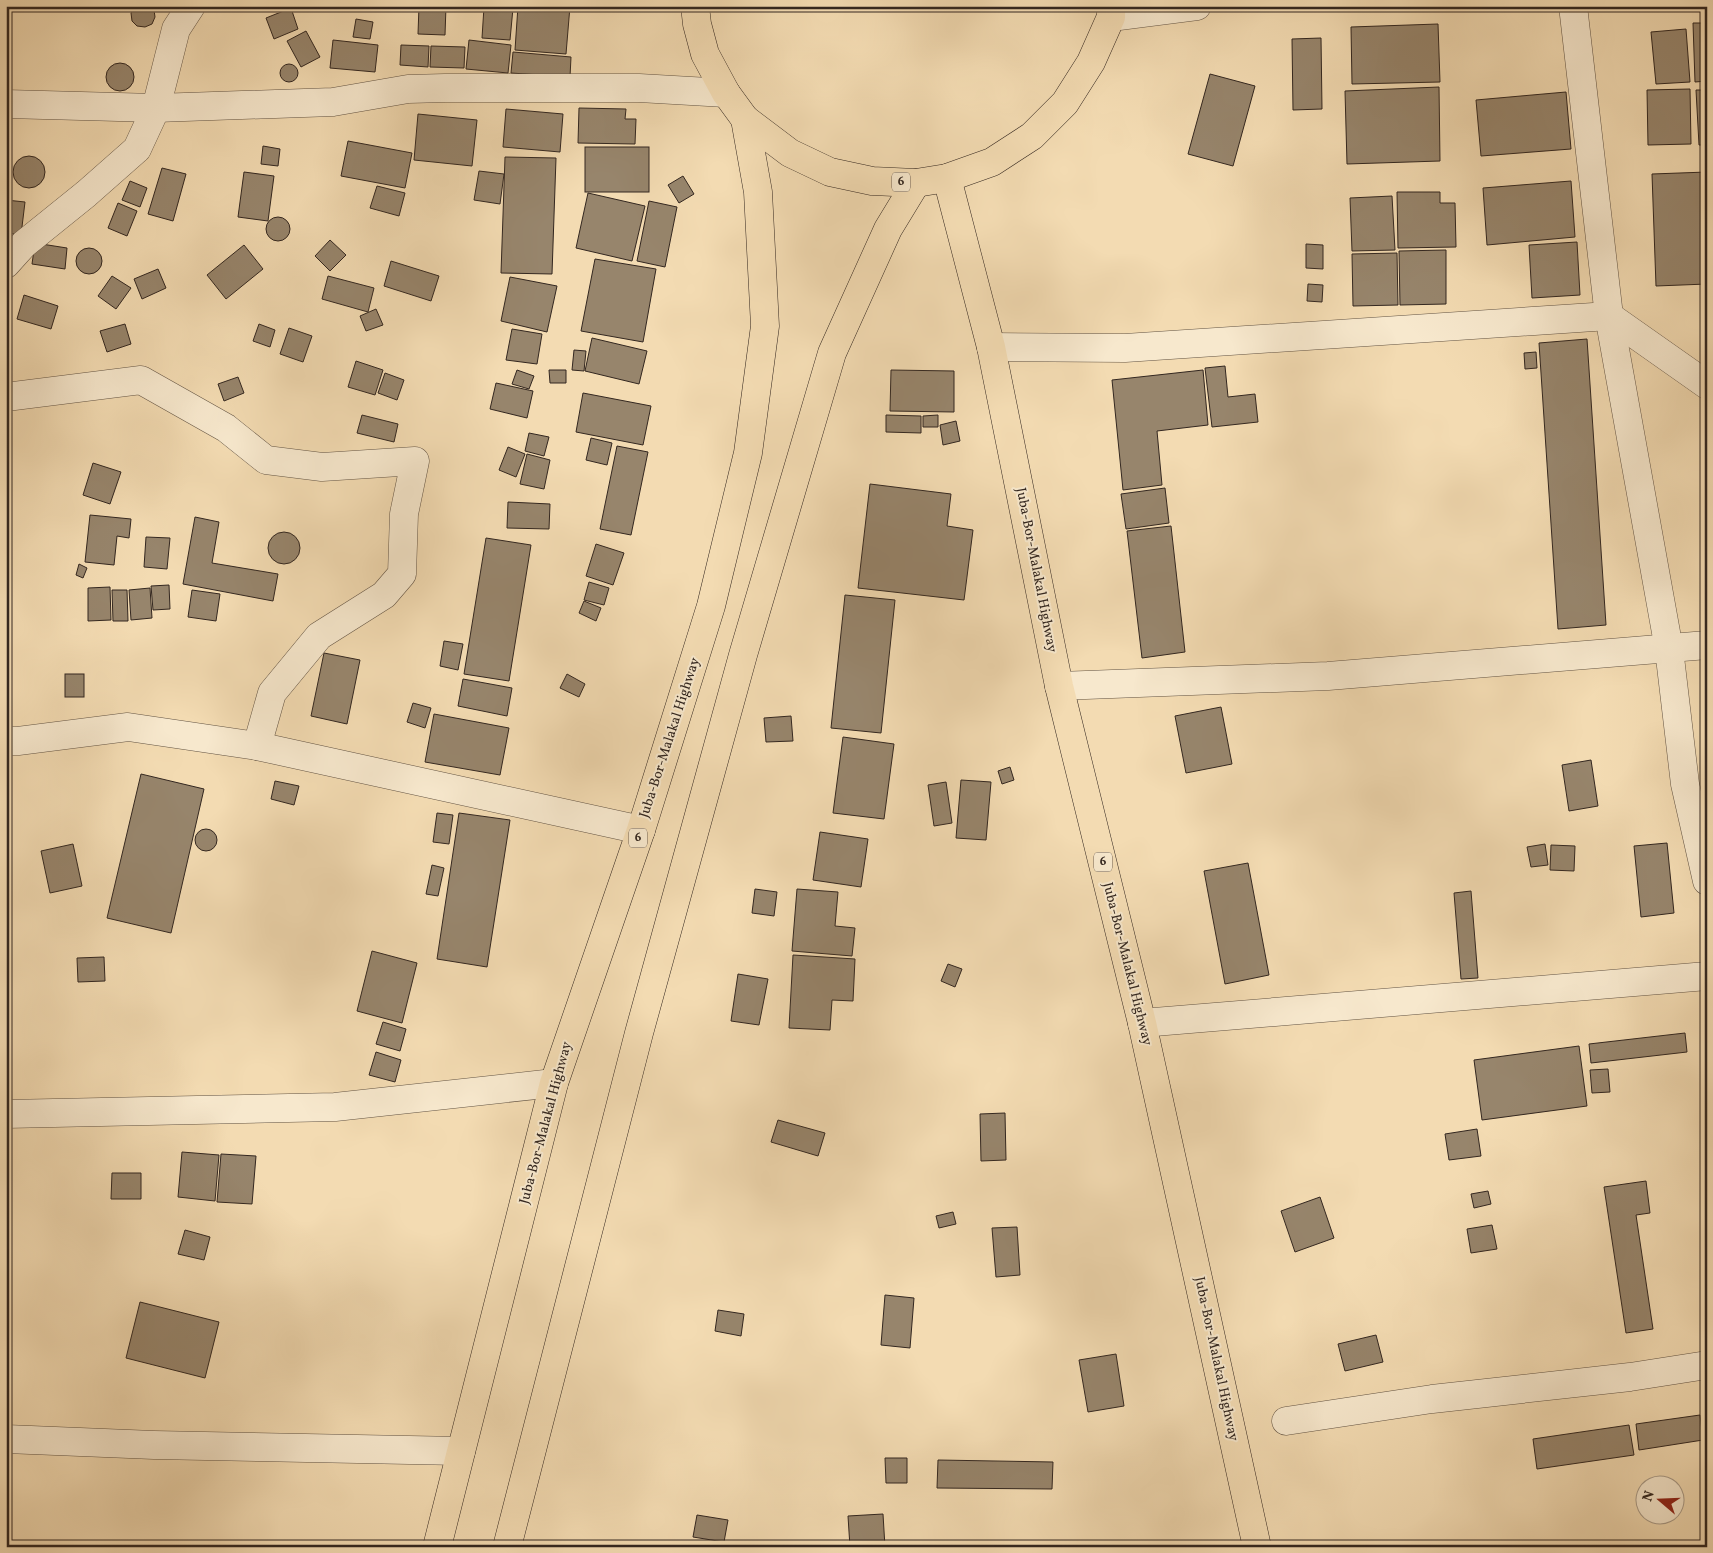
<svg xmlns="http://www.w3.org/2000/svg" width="1713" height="1553" font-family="Vollkorn,serif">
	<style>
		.building { fill: #97856c; stroke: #332720 }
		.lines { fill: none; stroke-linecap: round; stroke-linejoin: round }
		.minor-casing { stroke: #635444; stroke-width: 29 }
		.major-casing { stroke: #332720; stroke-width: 29 }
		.highway-casing { stroke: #332720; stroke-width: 29 }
		.minor { stroke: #f7e8cd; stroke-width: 28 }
		.major { stroke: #f3dbb2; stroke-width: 28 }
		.highway { stroke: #f3dbb2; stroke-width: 28 }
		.labels { text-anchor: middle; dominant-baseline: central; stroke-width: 4; stroke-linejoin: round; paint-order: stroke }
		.shield { fill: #f7e8cd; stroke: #6e6154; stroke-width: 1 }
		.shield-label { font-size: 12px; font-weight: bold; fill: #332720 }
		.street-label { font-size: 14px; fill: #332720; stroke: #f7e8cd }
	</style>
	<rect width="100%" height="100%" fill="#f3dbb2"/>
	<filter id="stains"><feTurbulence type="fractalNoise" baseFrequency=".004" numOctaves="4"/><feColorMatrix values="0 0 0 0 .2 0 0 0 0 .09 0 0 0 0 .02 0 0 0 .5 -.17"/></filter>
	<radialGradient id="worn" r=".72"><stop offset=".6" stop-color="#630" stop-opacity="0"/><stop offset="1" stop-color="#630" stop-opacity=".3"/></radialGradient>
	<g class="building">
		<polygon points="135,6 151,6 154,10 155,17 152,24 145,27 137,26 132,21 131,13"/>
		<polygon points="419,6 446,6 445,35 418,34"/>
		<polygon points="518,6 570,6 566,54 515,50"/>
		<polygon points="484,7 513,8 510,40 482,38"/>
		<polygon points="291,8 298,29 274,39 266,18"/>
		<polygon points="356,19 373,22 370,39 353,37"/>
		<polygon points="1693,23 1707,23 1707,81 1695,82"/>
		<polygon points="1438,24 1440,82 1352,84 1351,27"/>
		<polygon points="1686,29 1690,82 1656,84 1651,32"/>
		<polygon points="306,31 320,57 301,67 287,41"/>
		<polygon points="1321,38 1322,109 1293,110 1292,39"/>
		<polygon points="333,40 378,45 375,72 330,68"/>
		<polygon points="469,40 511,45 508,73 466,69"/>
		<polygon points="401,45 429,46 428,67 400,65"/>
		<polygon points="431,46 465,47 464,68 430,67"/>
		<polygon points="513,52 571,57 570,77 511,73"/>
		<circle cx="120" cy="77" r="14"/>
		<circle cx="289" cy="73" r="9"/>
		<polygon points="1210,74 1255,86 1233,166 1188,154"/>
		<polygon points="1439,87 1440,161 1347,164 1345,91"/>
		<polygon points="1690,89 1691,144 1648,145 1647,90"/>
		<polygon points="1696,90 1707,90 1707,145 1699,145"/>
		<polygon points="1566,92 1571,149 1481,156 1476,100"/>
		<polygon points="579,108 626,109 625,119 636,119 635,144 578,143"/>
		<polygon points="506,109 563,114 560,152 503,147"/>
		<polygon points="418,114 477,120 472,166 414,160"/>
		<polygon points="348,141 412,153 405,188 341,176"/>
		<polygon points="263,146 280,149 278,166 261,164"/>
		<rect x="585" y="147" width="64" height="45"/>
		<circle cx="29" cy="172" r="16"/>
		<polygon points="505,157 556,158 552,274 501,273"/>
		<polygon points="162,168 186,174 173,221 148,214"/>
		<polygon points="479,171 504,174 500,204 474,200"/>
		<polygon points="244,172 274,176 268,221 238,217"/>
		<polygon points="1707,172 1707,284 1656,286 1652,174"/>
		<polygon points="683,176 694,194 679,203 668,185"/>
		<polygon points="130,181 147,188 140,207 122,200"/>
		<polygon points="1571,181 1575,237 1487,245 1483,188"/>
		<polygon points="377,186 405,193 399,216 370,208"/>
		<polygon points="1397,192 1440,192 1440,203 1455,203 1456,247 1398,248"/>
		<polygon points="588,193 645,206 632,261 576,248"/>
		<polygon points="1392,196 1395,250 1352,251 1350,198"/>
		<polygon points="6,200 25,202 21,235 6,233"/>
		<polygon points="649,201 677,207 665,267 637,261"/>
		<polygon points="118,203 137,211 127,236 108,228"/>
		<circle cx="278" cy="229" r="12"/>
		<polygon points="330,240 346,255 330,271 315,256"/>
		<polygon points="1577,242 1580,295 1532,298 1529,245"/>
		<polygon points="35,243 67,248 65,269 32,264"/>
		<polygon points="1306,244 1323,245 1323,269 1306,268"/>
		<polygon points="244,245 263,269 226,299 207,275"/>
		<circle cx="89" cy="261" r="13"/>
		<polygon points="1446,250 1446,304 1400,305 1399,251"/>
		<polygon points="1397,253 1398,305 1353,306 1352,254"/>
		<polygon points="595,259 656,269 643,342 581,331"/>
		<polygon points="391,261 439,276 431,301 384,286"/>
		<polygon points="158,269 166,288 142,299 134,279"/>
		<polygon points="112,276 131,288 116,309 98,296"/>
		<polygon points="328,276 374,288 368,312 322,299"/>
		<polygon points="510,277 557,286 547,332 501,321"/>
		<polygon points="1308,284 1323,285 1322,302 1307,301"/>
		<polygon points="24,295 58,306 51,329 17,319"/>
		<polygon points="376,309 383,325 366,331 360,316"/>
		<polygon points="125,324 131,344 107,352 100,331"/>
		<polygon points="259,324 275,330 270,347 253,341"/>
		<polygon points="289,328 312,336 303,362 280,354"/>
		<polygon points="512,329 542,334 537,364 506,360"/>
		<polygon points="592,338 647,351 639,384 585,371"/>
		<polygon points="1587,339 1606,625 1558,629 1539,343"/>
		<polygon points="574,350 586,351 584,371 572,370"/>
		<polygon points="1536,352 1537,368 1525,369 1524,353"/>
		<polygon points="356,361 383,370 375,395 348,387"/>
		<polygon points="1225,366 1228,397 1255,394 1258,422 1212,427 1205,368"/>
		<polygon points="517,370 534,376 529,389 512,384"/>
		<polygon points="549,370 566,370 566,383 550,383"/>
		<polygon points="891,370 954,371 954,412 890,411"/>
		<polygon points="1203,370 1208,425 1157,431 1162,485 1123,490 1112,380"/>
		<polygon points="385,373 404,380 397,400 378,393"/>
		<polygon points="238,377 244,393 224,401 218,384"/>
		<polygon points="496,383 533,391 527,418 490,409"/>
		<polygon points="583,393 651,406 643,445 576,432"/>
		<polygon points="362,415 398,424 394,442 357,433"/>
		<polygon points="886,415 921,416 921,433 886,432"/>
		<polygon points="938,415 938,427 923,427 923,416"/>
		<polygon points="956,421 960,441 943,445 940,425"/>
		<polygon points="529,433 549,437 544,456 525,451"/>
		<polygon points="591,438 612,443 607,465 586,460"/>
		<polygon points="617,446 648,452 631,535 600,529"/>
		<polygon points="508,447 525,454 516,477 499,470"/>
		<polygon points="527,454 550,460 544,489 520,484"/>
		<polygon points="93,463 121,472 110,504 83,495"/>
		<polygon points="870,484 951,494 947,526 973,530 964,600 858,588"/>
		<polygon points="1165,488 1169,523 1126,529 1121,494"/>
		<polygon points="508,502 550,504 549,529 507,528"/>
		<polygon points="90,515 131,519 129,538 117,536 114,565 85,562"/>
		<polygon points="195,517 219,522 212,563 278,574 273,601 183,584"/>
		<polygon points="1171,526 1185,652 1142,658 1127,531"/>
		<circle cx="284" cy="548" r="16"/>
		<polygon points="146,537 170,538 167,569 144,567"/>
		<polygon points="486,538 531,545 509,681 464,674"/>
		<polygon points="596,544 624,553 613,585 586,576"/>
		<polygon points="79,564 87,568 83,578 76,575"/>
		<polygon points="589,582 609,588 604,605 584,600"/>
		<polygon points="169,585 170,609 153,610 151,586"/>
		<polygon points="110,587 111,620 88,621 88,588"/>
		<polygon points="150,588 152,618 131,620 129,590"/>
		<polygon points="112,590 127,590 128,621 113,621"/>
		<polygon points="192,590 220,594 216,621 188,617"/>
		<polygon points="845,595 895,600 881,733 831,728"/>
		<polygon points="584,601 601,608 596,621 579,613"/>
		<polygon points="444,641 463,644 458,670 440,666"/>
		<polygon points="324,653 360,660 347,724 311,716"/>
		<rect x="65" y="674" width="19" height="23"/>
		<polygon points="567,674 585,684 579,697 560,688"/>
		<polygon points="463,679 512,688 507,716 458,706"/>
		<polygon points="413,703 431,708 425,728 407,722"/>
		<polygon points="1221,707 1232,764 1186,773 1175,716"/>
		<polygon points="434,714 509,728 500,775 425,762"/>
		<polygon points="791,716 793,741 766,742 764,718"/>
		<polygon points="843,737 894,744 884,819 833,813"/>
		<polygon points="1591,760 1598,806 1569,811 1562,765"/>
		<polygon points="1010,767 1014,780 1002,784 998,771"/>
		<polygon points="141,774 204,789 171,933 107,918"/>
		<polygon points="961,780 991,782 986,840 956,838"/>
		<polygon points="275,781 299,786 294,805 271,799"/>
		<polygon points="946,782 952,823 934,826 928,785"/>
		<polygon points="437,813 453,815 449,844 433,842"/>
		<polygon points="459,813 510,820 487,967 437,959"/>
		<circle cx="206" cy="840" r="11"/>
		<polygon points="820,832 868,839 861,887 813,880"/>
		<polygon points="1667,843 1674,913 1641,917 1634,846"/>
		<polygon points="73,844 82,886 50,893 41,851"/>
		<polygon points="1545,844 1548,865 1531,867 1527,847"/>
		<polygon points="1551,845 1575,846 1574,871 1550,870"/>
		<polygon points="1248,863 1269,975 1225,984 1204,871"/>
		<polygon points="432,865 444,868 438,896 426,894"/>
		<polygon points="755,889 777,892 774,916 752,913"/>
		<polygon points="797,889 838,892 835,926 855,928 852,956 792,951"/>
		<polygon points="1471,891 1478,978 1461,979 1454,893"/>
		<polygon points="372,951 417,963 402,1023 357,1011"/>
		<polygon points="793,955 855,959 853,1001 832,1000 830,1030 789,1028"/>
		<polygon points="104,957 105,981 78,982 77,958"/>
		<polygon points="948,964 962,969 955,987 941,981"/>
		<polygon points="738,974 768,979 759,1025 731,1021"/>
		<polygon points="383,1022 406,1029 400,1051 376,1044"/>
		<polygon points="1685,1033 1687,1052 1591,1063 1589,1044"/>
		<polygon points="1579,1046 1587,1106 1482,1120 1474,1060"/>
		<polygon points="376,1052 401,1060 395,1082 369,1075"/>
		<polygon points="1608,1069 1610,1092 1592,1093 1590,1070"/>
		<polygon points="1005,1113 1006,1160 981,1161 980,1114"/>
		<polygon points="778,1120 825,1133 818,1156 771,1142"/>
		<polygon points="1477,1129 1481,1156 1449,1160 1445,1134"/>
		<polygon points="182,1152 219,1155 215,1201 178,1197"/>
		<polygon points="221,1154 256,1156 252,1204 217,1202"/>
		<polygon points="112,1173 141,1173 141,1199 111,1199"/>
		<polygon points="1646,1181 1650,1213 1636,1215 1653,1329 1626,1333 1604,1187"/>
		<polygon points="1488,1191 1491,1204 1474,1208 1471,1194"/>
		<polygon points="1320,1197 1334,1238 1295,1252 1281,1211"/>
		<polygon points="953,1212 956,1224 939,1228 936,1216"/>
		<polygon points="1492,1225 1497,1249 1471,1253 1467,1229"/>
		<polygon points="1017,1227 1020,1275 996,1277 992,1228"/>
		<polygon points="185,1230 210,1237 204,1260 178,1254"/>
		<polygon points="885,1295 914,1298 910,1348 881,1345"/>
		<polygon points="140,1302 219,1322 205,1378 126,1358"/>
		<polygon points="718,1310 744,1314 741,1336 715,1331"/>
		<polygon points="1376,1335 1383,1362 1345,1371 1338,1344"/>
		<polygon points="1116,1354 1124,1406 1088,1412 1079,1360"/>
		<polygon points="1700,1415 1703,1440 1639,1450 1636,1424"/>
		<polygon points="1629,1425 1634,1455 1537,1469 1533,1439"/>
		<polygon points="885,1458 907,1458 907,1483 886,1483"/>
		<polygon points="938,1460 1053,1462 1052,1489 937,1488"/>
		<polygon points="883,1514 885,1547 850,1547 848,1516"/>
		<polygon points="697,1515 728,1520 724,1542 693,1537"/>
	</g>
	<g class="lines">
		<g class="minor-casing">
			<g id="minor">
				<polyline points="1573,6 1609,316 1669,649 1685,784 1707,881"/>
				<polyline points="1111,17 1197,6"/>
				<polyline points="6,104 156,108 333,102 408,89 445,88 639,88 726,93"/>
				<polyline points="6,264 24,244 86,194 137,149 156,108 176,29 191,6"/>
				<polyline points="991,347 1125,348 1609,316 1707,385"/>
				<polyline points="6,397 141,380 226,428 266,460 322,467 415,461 404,514 402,574 384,595 319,636 272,693 257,746"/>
				<polyline points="1059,686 1328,676 1707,645"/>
				<polyline points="6,741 18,741 128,727 257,746 641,830"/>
				<polyline points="1142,1023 1707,976"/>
				<polyline points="6,1114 335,1107 554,1083"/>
				<polyline points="1286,1421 1432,1399 1630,1377 1707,1365"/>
				<polyline points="6,1439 154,1445 461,1451"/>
			</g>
		</g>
		<g class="major-casing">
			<polyline id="major" points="947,178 991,347 1059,686 1142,1023 1257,1547"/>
		</g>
		<g class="highway-casing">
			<g id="highway">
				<polyline points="695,6 697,24 705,54 726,93 745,119 790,153 830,172 872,181 916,183 947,178 992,162 1032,136 1065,103 1091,62 1111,17 1111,6"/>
				<polyline points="437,1547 554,1083 641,830 711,606 748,453 765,326 758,192 745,119"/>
				<polyline points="507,1547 639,1033 743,655 832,353 888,229 916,183"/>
			</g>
		</g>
		<use href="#minor" class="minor"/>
		<use href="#major" class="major"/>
		<use href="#highway" class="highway"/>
	</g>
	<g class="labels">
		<g class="shield">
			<rect x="892" y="172.5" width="18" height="19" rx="4"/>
			<rect x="629" y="828.5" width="18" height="19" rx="4"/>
			<rect x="1094" y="852.5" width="18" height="19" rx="4"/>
		</g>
		<g class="shield-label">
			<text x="901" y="182">6</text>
			<text x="638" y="838">6</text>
			<text x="1103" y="862">6</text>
		</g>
		<g class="street-label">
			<text transform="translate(1036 570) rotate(79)">Juba-Bor-Malakal Highway</text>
			<text transform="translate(670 738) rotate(-72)">Juba-Bor-Malakal Highway</text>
			<text transform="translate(1127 964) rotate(76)">Juba-Bor-Malakal Highway</text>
			<text transform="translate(546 1123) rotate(-75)">Juba-Bor-Malakal Highway</text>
			<text transform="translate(1216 1359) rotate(78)">Juba-Bor-Malakal Highway</text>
		</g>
	</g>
	<rect width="1713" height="1553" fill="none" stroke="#f3dbb2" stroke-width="25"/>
	<rect x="8" y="8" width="1698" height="1538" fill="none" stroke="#332720" stroke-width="2.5"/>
	<rect x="12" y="12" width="1688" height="1528" fill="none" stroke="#332720"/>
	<g transform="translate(1660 1500) rotate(289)"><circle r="24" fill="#f7e8cd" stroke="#a99b88"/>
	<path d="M0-4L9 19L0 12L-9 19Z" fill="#8f2418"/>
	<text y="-8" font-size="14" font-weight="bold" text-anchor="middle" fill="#332720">N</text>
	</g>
	<rect width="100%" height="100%" filter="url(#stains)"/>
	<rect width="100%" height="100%" fill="url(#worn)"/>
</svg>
